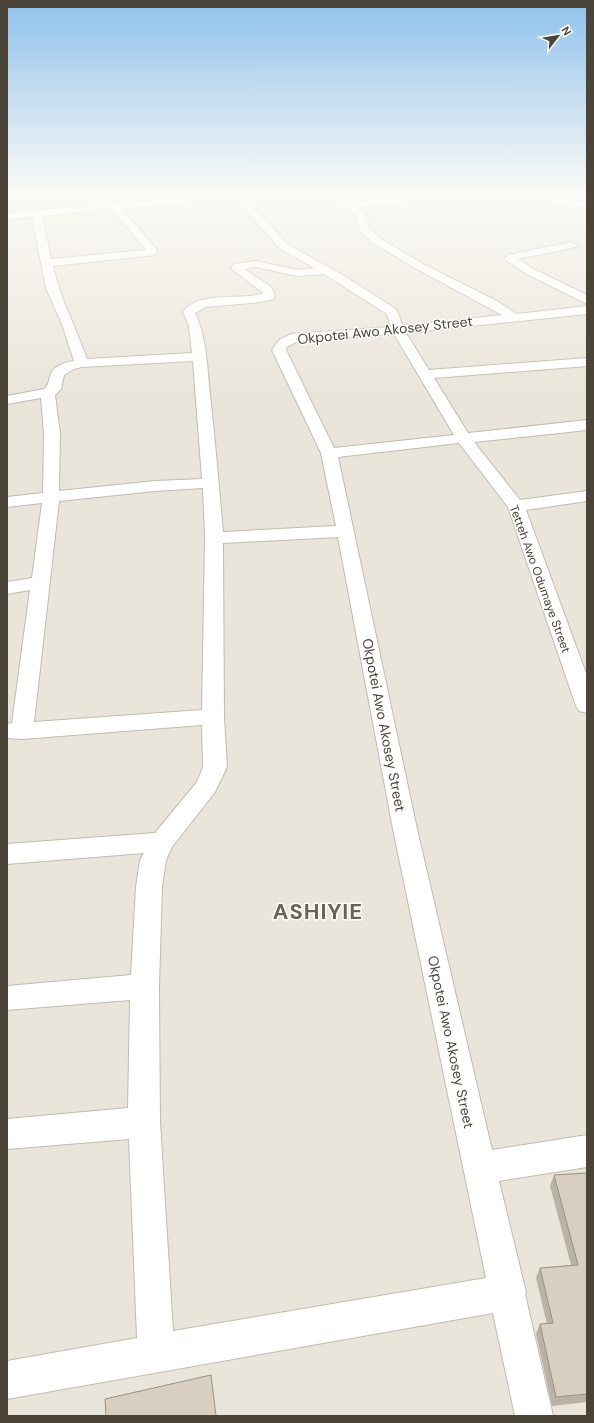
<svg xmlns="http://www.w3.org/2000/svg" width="594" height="1423" font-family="'DM Sans',sans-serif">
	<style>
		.residential { fill: #eae5da }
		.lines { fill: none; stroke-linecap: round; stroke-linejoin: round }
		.minor-casing { stroke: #c2bbae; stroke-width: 2 }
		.minor { fill: #fff; fill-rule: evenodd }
		.wall { fill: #bab2a6 }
		.building { fill: #d8cfc1; stroke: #979187 }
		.labels { text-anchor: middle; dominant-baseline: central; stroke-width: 3; stroke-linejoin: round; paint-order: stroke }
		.far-street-label { font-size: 12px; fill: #4b4439; stroke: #fff }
		.street-label { font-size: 14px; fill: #4b4439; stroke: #fff }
		.near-district-label { font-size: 22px; font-weight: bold; letter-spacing: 1px; fill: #6e6250; stroke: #fff }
	</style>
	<rect width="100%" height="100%" fill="#f6f3ec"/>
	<rect class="residential" x="7" y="194" width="580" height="1222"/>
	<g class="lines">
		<g class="minor-casing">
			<g id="minor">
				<path d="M223,194H242L287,244L344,276L396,309L403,326L502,315L415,268L373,243L359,229L356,215L329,196L328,194H338L350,202L439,194H468L467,196L464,197L358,207L366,214L369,228L381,239L423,264L497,301L517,314L587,306V314L406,333L429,370L587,358V366L434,378L468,433L587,420V430L474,442L520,500L587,491V501L526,510L587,676V713L579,711L576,706L508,507L459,443L338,457L417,829L492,1150L587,1135V1167L499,1181L526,1292L525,1294L553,1416H515L493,1313L7,1399V1361L137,1338L129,1139L7,1149V1119L128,1108L130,1000L7,1010V986L131,975L136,887L140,860L144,853L7,864V844L155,833L197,782L203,767L202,725L22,739L7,738V724L12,723L30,590L7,594V582L32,578L42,503L7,507V497L43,493L44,434L41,398L7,404V396L44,389C50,385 48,378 52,372C56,365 67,362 74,361L62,324L46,288L32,217L7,219V213ZM236,198L279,248L314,268L297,270L256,261L234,264L231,268L233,270L262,292V294C240,300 197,291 183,312L189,326L192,353L87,359C76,328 60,298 53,266L155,255L157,251L156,249L122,209ZM112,209L146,250L51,259L42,216ZM256,267L297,276L324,274L387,314L391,327L291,334L279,340L272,350L321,453L336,526L223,532C219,486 215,440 210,394C207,367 207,338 195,313L206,307L261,302L273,299L275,296L271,287L244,269ZM394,334L454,435L334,448L286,350L287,347L298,341ZM193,361L202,479L155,481L59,491L60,434L55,395L61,389L64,375L74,369L82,367ZM203,488L205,538L202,710L34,722L59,501L155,491ZM338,537L393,829L486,1278L173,1331L160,1122L159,986L162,887L166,860L172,847L215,792L227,767L224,717L223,543Z"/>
				<path d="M536,194H547L563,200L587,201V207C571,207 548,207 536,194Z"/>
				<polygon points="572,242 577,245 576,247 518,259 535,270 587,295 587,304 527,274 504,259 508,255"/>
			</g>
		</g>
		<use href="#minor" class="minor"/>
	</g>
	<polygon class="wall" points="587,1173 587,1402 552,1406 536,1334 540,1324 547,1324 536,1278 540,1268 571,1265 550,1186 554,1175"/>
	<g class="building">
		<polygon points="587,1173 587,1394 556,1397 540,1324 553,1323 540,1268 578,1265 554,1175"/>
		<polygon points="211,1375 216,1416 106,1416 105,1399"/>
	</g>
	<linearGradient id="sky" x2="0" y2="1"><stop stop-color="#8fc1ec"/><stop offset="0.49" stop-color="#fbfaf6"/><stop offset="1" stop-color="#fbfaf6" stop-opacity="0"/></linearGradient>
	<rect width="594" height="393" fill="url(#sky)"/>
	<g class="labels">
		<g class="far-street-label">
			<text transform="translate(540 579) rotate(70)">Tetteh Awo Odumaye Street</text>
		</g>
		<g class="street-label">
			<text transform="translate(385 330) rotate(-6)">Okpotei Awo Akosey Street</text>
			<text transform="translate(384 725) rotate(79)">Okpotei Awo Akosey Street</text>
			<text transform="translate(451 1042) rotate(78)">Okpotei Awo Akosey Street</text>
		</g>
		<g class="near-district-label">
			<text x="318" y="911">ASHIYIE</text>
		</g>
	</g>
	<rect width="594" height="1423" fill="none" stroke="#4b4439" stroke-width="16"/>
	<g transform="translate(558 36) rotate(59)" stroke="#ffffff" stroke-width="3" paint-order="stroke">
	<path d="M0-3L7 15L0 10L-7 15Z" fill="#4b4439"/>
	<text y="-6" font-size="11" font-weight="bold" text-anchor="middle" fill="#4b4439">N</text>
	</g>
</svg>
